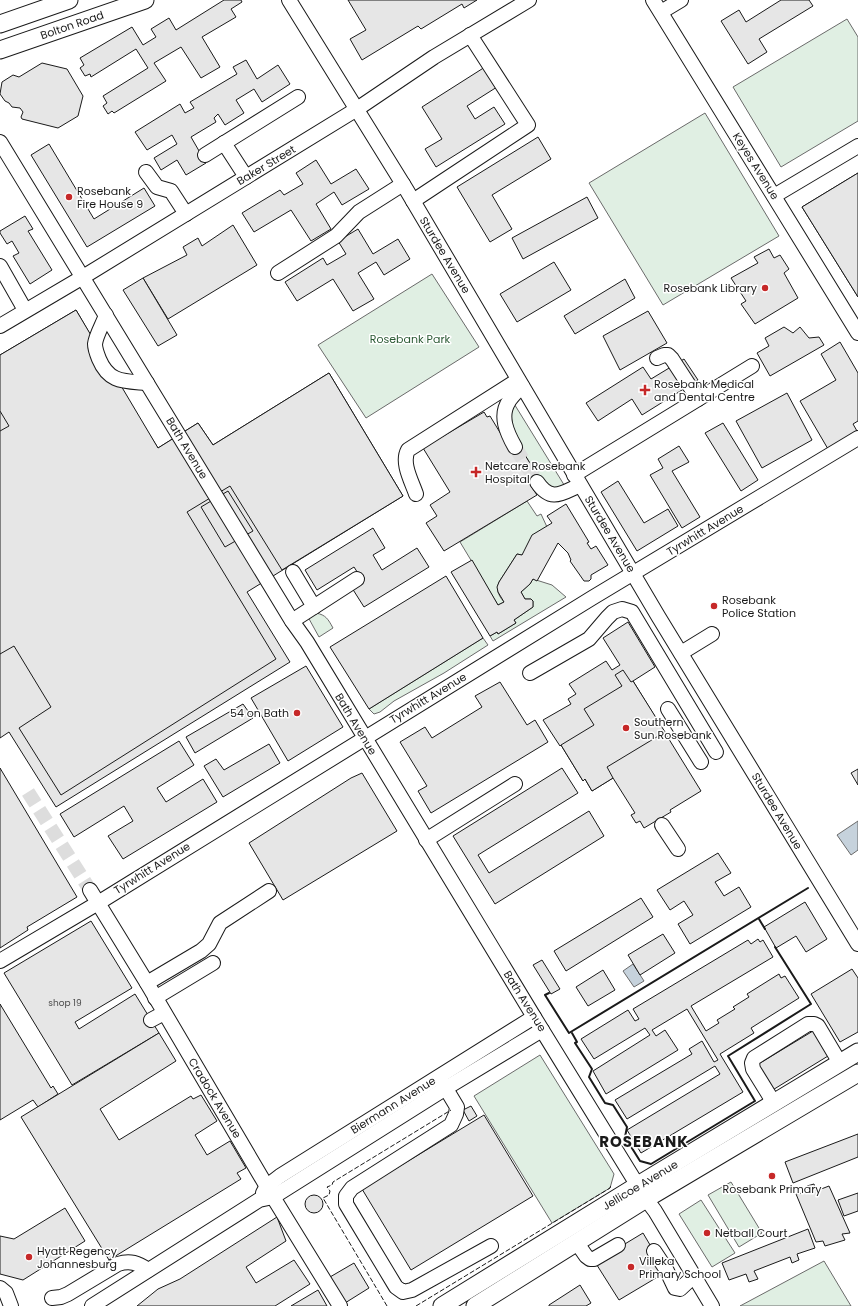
<svg xmlns="http://www.w3.org/2000/svg" width="858" height="1306" font-family="Poppins,sans-serif">
	<style>
		.green { fill: #e0efe3; stroke: #6a6a6a }
		.water { fill: #c6d2dc; stroke: #6a6a6a }
		.building { fill: #e6e6e6; stroke: #1a1a1a }
		.lines { fill: none; stroke-linecap: round; stroke-linejoin: round }
		.minor-tunnel { stroke: #ddd; stroke-width: 14; stroke-dasharray: 14 7; stroke-linecap: butt }
		.minor-casing { stroke: #1a1a1a; stroke-width: 16 }
		.major-casing { stroke: #1a1a1a; stroke-width: 19 }
		.minor { stroke: #fff; stroke-width: 14 }
		.major { stroke: #fff; stroke-width: 17 }
		.fence { stroke: #1a1a1a; stroke-width: 1; stroke-dasharray: 5 2; stroke-linecap: butt }
		.wall { stroke: #1a1a1a; stroke-width: 2 }
		.poi-dot { fill: #c62828; stroke: #fff; stroke-width: 1.5 }
		.labels { text-anchor: middle; dominant-baseline: central; stroke-width: 3; stroke-linejoin: round; paint-order: stroke }
		.number-label { font-size: 9px; fill: #4d4d4d }
		.street-label { font-size: 11px; fill: #1a1a1a; stroke: #fff }
		.poi-label { font-size: 11px; fill: #1a1a1a; stroke: #fff; text-anchor: start }
		.park-label { font-size: 11px; fill: #2b5a34; stroke: #fff }
		.district-label { font-size: 15px; font-weight: bold; letter-spacing: 1px; fill: #1a1a1a; stroke: #fff }
	</style>
	<rect width="100%" height="100%" fill="#fff"/>
	<g class="green">
		<polygon points="847,19 858,37 858,121 781,167 733,87"/>
		<polygon points="705,113 779,236 663,305 589,183"/>
		<polygon points="432,274 479,347 366,418 318,345"/>
		<polygon points="513,402 566,488 560,494 540,480 519,445 506,408"/>
		<path d="M527,501L537,516L541,514L547,527L522,555L517,554L499,582C496,590 498,595 504,602L498,605L460,542Z"/>
		<polygon points="533,579 552,585 566,597 493,641 490,636 497,632 498,634 516,623 514,620 533,607 533,601 531,599 525,599 521,592 530,584"/>
		<path d="M316,613C326,615 328,619 333,628L319,637L308,617Z"/>
		<polygon points="483,638 488,645 444,673 394,701 380,712 374,714 369,709"/>
		<polygon points="540,1055 614,1174 610,1188 552,1223 474,1096"/>
		<polygon points="731,1182 762,1233 739,1247 708,1195"/>
		<polygon points="701,1200 735,1253 712,1267 679,1214"/>
		<polygon points="824,1261 851,1306 740,1306"/>
	</g>
	<g class="water">
		<polygon points="858,821 858,850 851,855 837,835"/>
		<polygon points="633,964 644,981 634,987 623,971"/>
	</g>
	<g class="building">
		<polygon points="224,0 241,0 242,2 231,9 236,17 202,37 220,67 201,78 181,47 154,63 166,81 114,113 112,111 108,114 103,106 107,103 103,96 148,68 136,49 91,77 90,74 85,76 80,68 84,65 80,58 132,27 143,45 156,37 151,29 169,18 176,30"/>
		<polygon points="348,0 477,0 464,8 462,4 421,29 418,26 362,60 350,39 366,30"/>
		<polygon points="781,0 809,0 813,6 759,39 767,52 748,64 721,21 739,10 746,22"/>
		<polygon points="246,60 257,79 278,65 290,84 262,102 254,89 236,100 244,113 225,125 218,114 214,118 216,122 191,137 206,163 186,175 177,160 161,170 154,158 177,144 172,135 147,150 135,132 180,104 185,113 194,108 190,102 237,74 233,67"/>
		<polygon points="42,63 67,69 83,96 78,116 58,128 22,119 21,117 23,112 20,108 12,107 9,103 5,101 0,94 2,82 13,75 19,77"/>
		<polygon points="485,67 497,87 467,106 475,119 494,107 505,124 436,167 425,149 442,139 422,107"/>
		<polygon points="538,137 551,159 492,195 512,229 490,242 457,187"/>
		<polygon points="49,144 94,219 144,188 155,206 87,247 31,155"/>
		<polygon points="316,160 331,184 356,169 369,189 342,205 334,192 316,204 331,229 311,241 291,210 254,232 242,213 280,190 284,195 303,184 296,173"/>
		<polygon points="858,173 858,297 802,207"/>
		<polygon points="858,173 858,297 802,207"/>
		<polygon points="587,197 598,218 523,259 512,238"/>
		<polygon points="25,216 33,229 28,231 52,270 30,284 13,256 19,253 12,241 7,244 0,233 0,231"/>
		<polygon points="233,225 257,265 168,319 143,278 187,255 183,247 198,238 202,246"/>
		<polygon points="358,229 373,254 398,239 410,259 384,275 376,262 358,273 374,299 353,311 333,279 297,301 285,282 323,258 327,265 346,254 338,241"/>
		<polygon points="769,249 774,258 780,255 789,269 784,273 798,298 755,324 741,304 746,301 731,278 758,263 754,257"/>
		<polygon points="554,262 571,290 517,322 500,294"/>
		<polygon points="143,278 177,335 158,346 123,290"/>
		<polygon points="625,279 635,298 575,334 564,316"/>
		<polygon points="76,310 139,418 158,448 198,423 213,445 329,373 403,496 247,592 290,662 56,807 9,732 0,738 0,355"/>
		<polygon points="76,310 158,448 198,423 213,445 329,373 403,496 282,570 230,486 187,512 276,659 61,795 19,728 51,707 14,646 0,654 0,431 9,426 0,411 0,355"/>
		<polygon points="648,311 667,343 620,370 603,336"/>
		<polygon points="784,327 793,333 800,327 809,338 819,337 824,345 770,376 757,353 769,346 765,338"/>
		<polygon points="840,342 858,373 858,421 853,424 857,431 828,449 800,401 836,380 821,354"/>
		<polygon points="684,359 698,380 642,415 632,399 598,421 586,403 643,367 651,379"/>
		<polygon points="787,393 812,440 762,468 736,421"/>
		<polygon points="484,412 487,417 490,416 510,449 519,445 540,480 531,486 537,495 444,551 426,523 437,516 430,505 450,492 423,448"/>
		<polygon points="723,423 758,480 741,491 705,433"/>
		<polygon points="679,446 689,462 672,471 700,517 682,528 650,475 663,468 658,459"/>
		<polygon points="618,481 644,523 668,509 678,526 637,551 601,492"/>
		<polygon points="228,491 253,531 225,547 201,507"/>
		<polygon points="566,504 589,542 587,543 591,549 596,546 608,565 591,575 591,579 589,581 584,581 570,561 571,560 568,553 558,543 537,581 533,579 530,584 521,592 525,599 531,599 533,601 533,607 514,620 516,623 498,634 497,632 490,636 451,572 472,560 498,605 504,602 498,592 497,587 499,582 517,554 522,555 532,535 552,523 547,516"/>
		<polygon points="373,528 385,548 373,555 382,570 417,548 429,567 364,607 352,588 363,581 354,567 317,590 305,570"/>
		<polygon points="446,576 483,638 369,709 330,647"/>
		<polygon points="628,622 655,667 633,681 701,791 670,810 671,812 644,828 640,821 636,823 631,815 635,813 613,778 592,791 585,779 583,781 561,745 560,746 543,720 571,704 568,699 576,694 569,684 606,661 612,670 620,665 603,638"/>
		<polygon points="306,666 343,727 288,761 251,698"/>
		<polygon points="623,670 631,682 633,681 665,732 607,767 613,778 592,791 585,779 583,781 561,745 594,725 584,709 622,686 615,675"/>
		<polygon points="500,682 527,725 535,720 548,742 431,813 418,791 427,786 400,742 425,727 432,738 482,707 475,696"/>
		<polygon points="243,704 253,718 195,753 186,737"/>
		<polygon points="179,741 194,765 157,788 166,802 203,779 217,802 123,859 108,836 133,821 124,806 74,837 60,814"/>
		<polygon points="269,744 280,763 223,797 204,766 216,759 224,770"/>
		<polygon points="0,768 77,897 27,927 28,930 0,948"/>
		<polygon points="562,768 578,793 478,855 489,873 589,811 604,836 495,904 453,836"/>
		<polygon points="858,769 858,785 851,773"/>
		<polygon points="362,773 397,831 283,900 249,843 351,778"/>
		<polygon points="718,853 731,873 715,882 724,896 739,887 751,907 690,944 678,924 693,915 684,901 670,910 657,890"/>
		<polygon points="641,898 653,917 566,971 554,951"/>
		<polygon points="805,902 827,939 806,952 796,936 776,948 764,927"/>
		<polygon points="91,921 132,988 75,1022 79,1029 135,994 159,1033 72,1085 4,973"/>
		<polygon points="663,934 675,953 640,975 628,955"/>
		<polygon points="758,939 760,942 763,940 773,957 691,1006 706,1031 719,1023 717,1020 735,1009 733,1007 749,997 747,994 779,974 781,978 785,976 799,998 751,1028 754,1033 720,1054 743,1092 641,1153 627,1130 720,1074 715,1066 627,1119 615,1100 692,1054 689,1049 702,1041 714,1062 718,1060 687,1009 652,1030 656,1036 665,1030 678,1050 606,1094 593,1071 650,1035 645,1028 594,1059 581,1039 628,1010 635,1021 639,1019 633,1009 748,940 751,944"/>
		<polygon points="542,960 560,989 551,994 533,965"/>
		<polygon points="852,969 858,978 858,1032 840,1042 811,994"/>
		<polygon points="603,970 615,990 588,1006 576,987"/>
		<polygon points="0,1004 51,1088 53,1086 58,1094 38,1107 33,1100 0,1120"/>
		<polygon points="813,1031 828,1056 771,1091 755,1066"/>
		<polygon points="159,1033 176,1061 100,1109 119,1140 191,1096 193,1099 201,1095 217,1121 195,1135 207,1155 230,1141 246,1168 237,1173 241,1179 109,1260 21,1117"/>
		<polygon points="471,1106 477,1116 469,1121 463,1110"/>
		<polygon points="484,1115 533,1196 411,1270 362,1189"/>
		<polygon points="858,1134 858,1157 793,1183 785,1162"/>
		<polygon points="814,1184 816,1191 829,1186 850,1233 842,1234 845,1240 825,1246 823,1241 816,1242 796,1194 809,1192 807,1186"/>
		<polygon points="858,1193 858,1211 844,1216 838,1200"/>
		<circle cx="314" cy="1204" r="9"/>
		<polygon points="65,1208 85,1241 23,1280 0,1274 0,1236 14,1239"/>
		<polygon points="277,1217 286,1241 246,1267 256,1283 294,1260 310,1284 275,1306 137,1306 158,1289 180,1279"/>
		<polygon points="808,1229 815,1248 797,1254 799,1260 792,1263 790,1257 754,1271 758,1279 749,1282 746,1274 729,1280 722,1263"/>
		<polygon points="643,1233 666,1272 619,1300 595,1262"/>
		<polygon points="354,1263 369,1288 345,1303 330,1277"/>
		<polygon points="580,1285 591,1303 586,1306 549,1306 549,1305"/>
		<polygon points="318,1290 327,1306 291,1306"/>
	</g>
	<g class="lines">
		<g class="minor-tunnel">
			<polyline points="515,447 537,482"/>
			<polyline points="28,792 90,890"/>
		</g>
		<g class="minor-casing">
			<g id="minor">
				<polyline points="289,0 406,189 658,616 858,944"/>
				<polyline points="653,0 858,333"/>
				<polyline points="661,12 681,0"/>
				<polyline points="0,142 292,621 307,642 534,1017 646,1199 655,1211 712,1306"/>
				<polyline points="224,143 246,177"/>
				<polyline points="205,155 298,97"/>
				<polyline points="146,172 157,187 171,191 186,214"/>
				<polyline points="774,196 858,146"/>
				<polyline points="413,201 528,125 470,35"/>
				<polyline points="0,266 25,310"/>
				<polyline points="278,273 336,236 359,212 403,184"/>
				<path d="M106,315C103,324 96,335 95,344C95,349 97,354 99,359C109,383 124,381 147,383"/>
				<polyline points="0,326 83,277 357,109 434,57 529,0"/>
				<polyline points="657,358 664,355 668,355 672,359 698,399"/>
				<path d="M515,447C507,433 499,416 509,401C512,396 518,391 522,386"/>
				<polyline points="574,475 752,366"/>
				<path d="M537,482C551,503 562,493 580,485"/>
				<path d="M416,494C412,482 401,463 408,450L518,380"/>
				<polyline points="293,572 314,607"/>
				<polyline points="292,621 357,579"/>
				<polyline points="681,653 712,634"/>
				<polyline points="530,673 589,639 607,618 613,612 622,609 632,612 716,752"/>
				<polyline points="668,709 701,762"/>
				<polyline points="662,825 678,849"/>
				<polyline points="426,840 515,784"/>
				<polyline points="90,890 147,983 273,1197 340,1306"/>
				<polyline points="0,961 98,903 592,598 858,438"/>
				<polyline points="147,983 201,951 209,944 220,923 269,891"/>
				<polyline points="155,998 213,963"/>
				<polyline points="151,1020 164,1013"/>
				<polyline points="439,1077 457,1107 456,1114 451,1125 352,1188 346,1196 346,1204 396,1287 403,1292 412,1290 491,1246"/>
				<polyline points="774,1103 753,1069 752,1063 754,1058 808,1024 814,1024 818,1026 840,1063"/>
				<polyline points="263,1193 267,1186 280,1176 534,1017"/>
				<polyline points="577,1243 586,1256 590,1259 594,1259 618,1245"/>
				<polyline points="654,1251 666,1269 675,1288 680,1289 694,1276"/>
				<polyline points="0,1288 6,1293 11,1306"/>
				<path d="M52,1298L61,1297L68,1294L118,1264C130,1260 138,1263 148,1270"/>
				<polyline points="92,1306 259,1200 273,1197 446,1088 542,1030"/>
			</g>
		</g>
		<g class="major-casing">
			<g id="major">
				<polyline points="0,24 69,0"/>
				<polyline points="0,50 145,0"/>
				<polyline points="442,1306 638,1185 858,1052"/>
				<polyline points="475,1306 646,1199 858,1073"/>
			</g>
		</g>
		<use href="#minor" class="minor"/>
		<use href="#major" class="major"/>
		<g class="fence">
			<polyline points="387,1306 323,1198 329,1195 330,1191 327,1187 332,1185 333,1182 451,1110"/>
			<polyline points="416,1306 610,1188 611,1185"/>
		</g>
		<g class="wall">
			<polyline points="759,919 765,929"/>
			<polyline points="549,993 545,995 569,1033 808,888"/>
			<polyline points="572,1033 577,1042 575,1043 592,1069 589,1077 605,1103 613,1105 627,1127 625,1137 640,1161 651,1164 755,1101 728,1056 811,1004 775,947"/>
		</g>
	</g>
	<g class="poi-dot">
		<circle cx="69" cy="197" r="4"/>
		<circle cx="765" cy="288" r="4"/>
		<path d="M643 384h4v4h4v4h-4v4h-4v-4h-4v-4h4z"/>
		<path d="M474 466h4v4h4v4h-4v4h-4v-4h-4v-4h4z"/>
		<circle cx="714" cy="606" r="4"/>
		<circle cx="297" cy="713" r="4"/>
		<circle cx="626" cy="728" r="4"/>
		<circle cx="772" cy="1176" r="4"/>
		<circle cx="707" cy="1233" r="4"/>
		<circle cx="29" cy="1257" r="4"/>
		<circle cx="631" cy="1267" r="4"/>
	</g>
	<g class="labels">
		<g class="number-label">
			<text x="65" y="1003">shop 19</text>
		</g>
		<g class="street-label">
			<text transform="translate(72 25) rotate(-19)">Bolton Road</text>
			<text transform="translate(266 165) rotate(-31)">Baker Street</text>
			<text transform="translate(756 166) rotate(58)">Keyes Avenue</text>
			<text transform="translate(445 255) rotate(59)">Sturdee Avenue</text>
			<text transform="translate(187 448) rotate(59)">Bath Avenue</text>
			<text transform="translate(705 530) rotate(-31)">Tyrwhitt Avenue</text>
			<text transform="translate(610 534) rotate(59)">Sturdee Avenue</text>
			<text transform="translate(428 698) rotate(-31)">Tyrwhitt Avenue</text>
			<text transform="translate(356 724) rotate(59)">Bath Avenue</text>
			<text transform="translate(777 811) rotate(59)">Sturdee Avenue</text>
			<text transform="translate(152 868) rotate(-32)">Tyrwhitt Avenue</text>
			<text transform="translate(525 1001) rotate(58)">Bath Avenue</text>
			<text transform="translate(215 1098) rotate(59)">Cradock Avenue</text>
			<text transform="translate(393 1105) rotate(-32)">Biermann Avenue</text>
			<text transform="translate(640 1185) rotate(-31)">Jellicoe Avenue</text>
		</g>
		<g class="poi-label">
			<text x="77" y="191">Rosebank<tspan x="77" dy="13">Fire House 9</tspan></text>
			<text x="757" y="288" text-anchor="end">Rosebank Library</text>
			<text x="654" y="384">Rosebank Medical<tspan x="654" dy="13">and Dental Centre</tspan></text>
			<text x="485" y="466">Netcare Rosebank<tspan x="485" dy="13">Hospital</tspan></text>
			<text x="722" y="600">Rosebank<tspan x="722" dy="13">Police Station</tspan></text>
			<text x="289" y="713" text-anchor="end">54 on Bath</text>
			<text x="634" y="722">Southern<tspan x="634" dy="13">Sun Rosebank</tspan></text>
			<text x="772" y="1189" text-anchor="middle">Rosebank Primary</text>
			<text x="715" y="1233">Netball Court</text>
			<text x="37" y="1251">Hyatt Regency<tspan x="37" dy="13">Johannesburg</tspan></text>
			<text x="639" y="1261">Villeka<tspan x="639" dy="13">Primary School</tspan></text>
		</g>
		<g class="park-label">
			<text x="410" y="339">Rosebank Park</text>
		</g>
		<g class="district-label">
			<text x="644" y="1141">ROSEBANK</text>
		</g>
	</g>
</svg>
